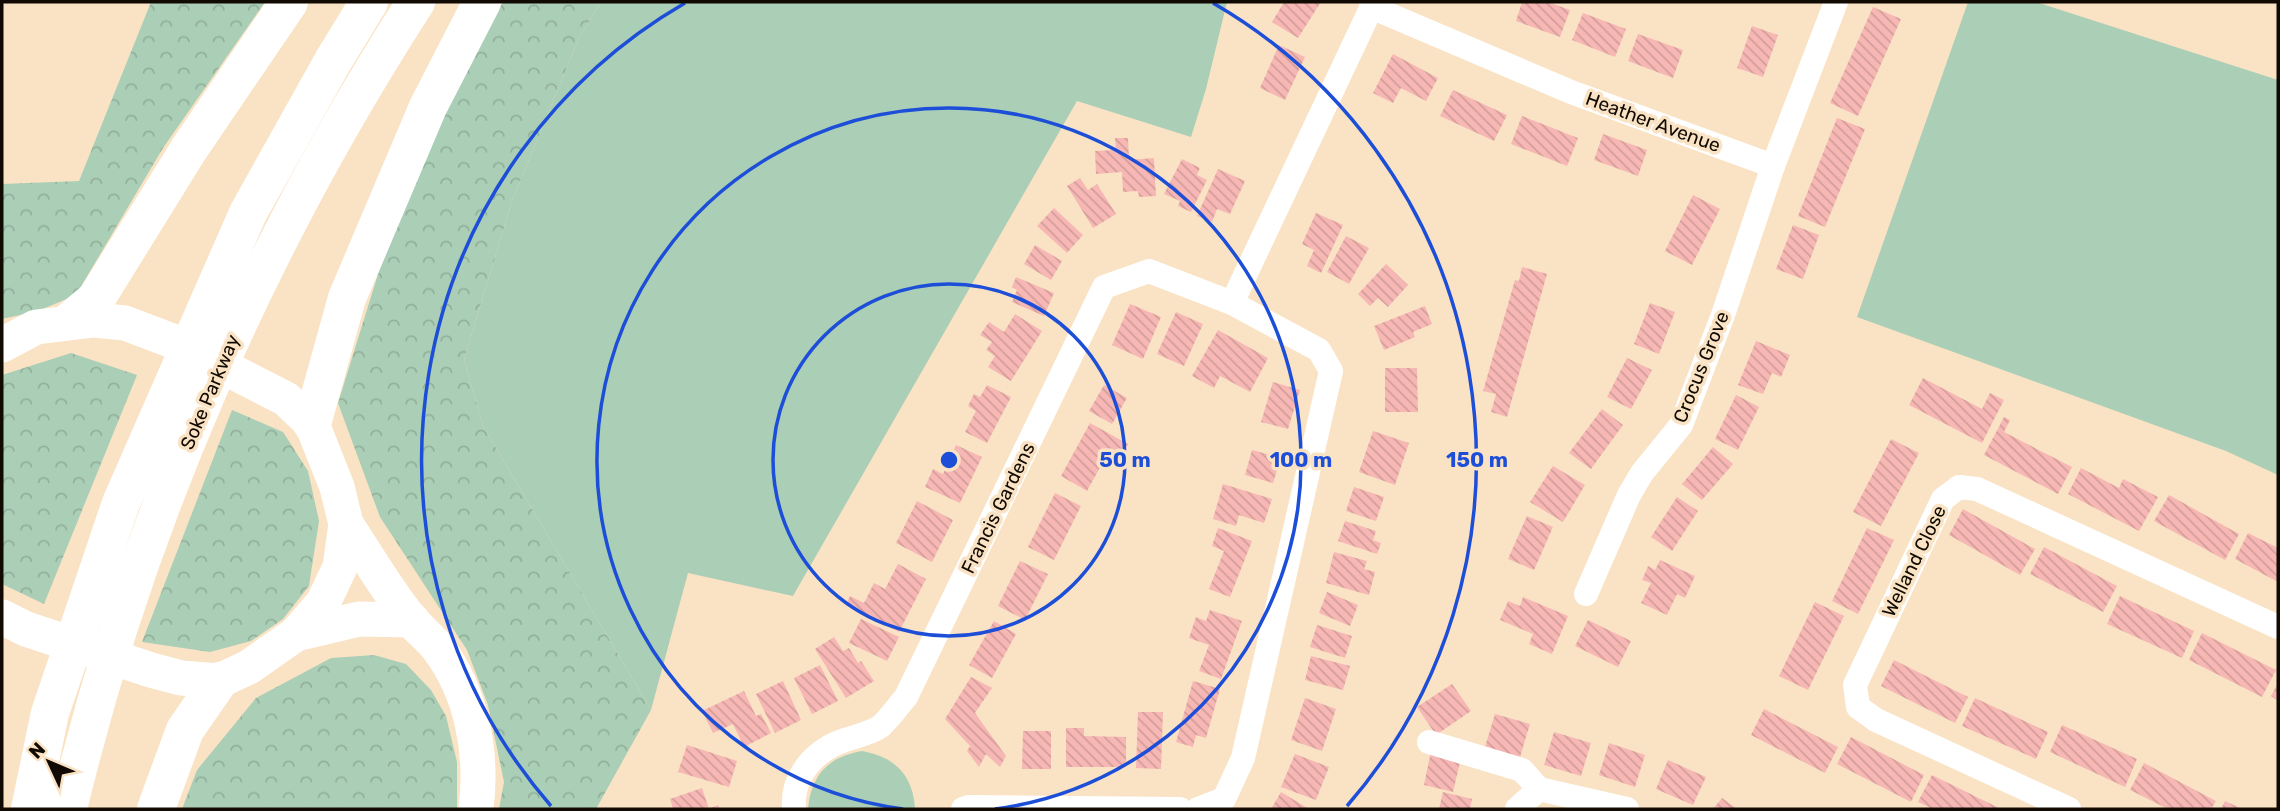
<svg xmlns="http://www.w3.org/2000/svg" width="2280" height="811" font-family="Rubik,sans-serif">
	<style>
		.green { fill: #abceb6 }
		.forest { fill: url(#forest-crowns) }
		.building { fill: url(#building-back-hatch) }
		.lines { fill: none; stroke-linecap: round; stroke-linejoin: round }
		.street { stroke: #fff; stroke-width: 24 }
		.secondary { stroke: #fff; stroke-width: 35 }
		.highway { stroke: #fff; stroke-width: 38 }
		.ring { fill: none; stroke: #1d4ed8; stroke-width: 3.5 }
		.labels { text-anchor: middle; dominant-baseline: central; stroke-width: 7; stroke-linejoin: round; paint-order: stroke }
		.street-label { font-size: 19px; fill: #110a02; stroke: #fae3c4 }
		.centre { fill: #1d4ed8; stroke: #fae3c4; stroke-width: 3.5 }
		.ring-label { font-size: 21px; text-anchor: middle; font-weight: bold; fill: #1d4ed8; stroke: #fae3c4; stroke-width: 7; stroke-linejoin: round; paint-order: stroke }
	</style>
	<defs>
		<pattern id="forest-crowns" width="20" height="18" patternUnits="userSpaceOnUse" patternTransform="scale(1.75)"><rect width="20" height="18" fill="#abceb6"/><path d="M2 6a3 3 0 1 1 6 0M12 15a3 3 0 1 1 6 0" fill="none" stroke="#92b09b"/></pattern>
		<pattern id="building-back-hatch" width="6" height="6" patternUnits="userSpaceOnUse" patternTransform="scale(1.75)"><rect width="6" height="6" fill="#f7b8b5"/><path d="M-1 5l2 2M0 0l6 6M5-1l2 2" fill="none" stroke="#d39d9a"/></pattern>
	</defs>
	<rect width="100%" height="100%" fill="#fae3c4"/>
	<g class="green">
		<polygon points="601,2 1227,2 1206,89 1191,137 1077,101 793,596 688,573 651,710 483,426 464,360 512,201 579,38"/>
		<polygon points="1968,2 2036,2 2278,80 2278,475 2226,451 1857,317"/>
		<path d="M862,751C895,757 913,775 915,809H808C811,775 828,757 862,751Z"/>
	</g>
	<g class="forest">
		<polygon points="151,2 265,2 163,148 76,295 38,311 2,319 2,184 79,181"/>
		<polygon points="503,2 601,2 579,38 512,201 464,360 483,426 651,710 596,809 499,809 504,782 488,705 467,650 380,517 338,403 379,271 461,72"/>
		<polygon points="71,353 137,375 44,604 2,584 2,375"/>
		<polygon points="232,410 283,432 308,471 319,521 309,586 283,619 251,641 210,652 142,642"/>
		<polygon points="374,655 406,664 431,690 446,716 457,762 457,809 182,809 197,770 256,698 331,658"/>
	</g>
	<g class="building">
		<polygon points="1284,2 1321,2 1298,38 1272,22"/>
		<polygon points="1522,2 1548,2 1570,10 1560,37 1516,21"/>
		<polygon points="1873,7 1901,19 1858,116 1830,103"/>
		<polygon points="1583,13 1626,29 1615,57 1572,40"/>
		<polygon points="1752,26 1778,35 1763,77 1737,68"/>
		<polygon points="1638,34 1683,50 1673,78 1628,61"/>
		<polygon points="1279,45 1305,57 1285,100 1260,88"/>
		<polygon points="1393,54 1438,78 1426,101 1401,88 1393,103 1373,93"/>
		<polygon points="1453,90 1507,115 1494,141 1440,116"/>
		<polygon points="1522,116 1578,138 1567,166 1511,144"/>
		<polygon points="1837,118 1865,129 1825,227 1798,216"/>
		<polygon points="1603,134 1647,150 1638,176 1594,160"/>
		<polygon points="1115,138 1128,138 1129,160 1154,158 1156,196 1139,197 1138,191 1123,192 1122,172 1096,174 1095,151 1116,150"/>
		<polygon points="1182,159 1200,168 1197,175 1207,180 1191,212 1178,206 1180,201 1164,194"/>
		<polygon points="1218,169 1245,181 1230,214 1217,209 1212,222 1197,216"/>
		<polygon points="1080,178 1088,190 1097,184 1116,214 1093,228 1067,186"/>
		<polygon points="1693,195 1720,209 1692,265 1665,251"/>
		<polygon points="1054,208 1083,235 1067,253 1037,226"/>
		<polygon points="1316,213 1343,225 1321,273 1307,266 1314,250 1302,244"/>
		<polygon points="1793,225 1819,235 1803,279 1776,269"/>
		<polygon points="1346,236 1369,248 1349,284 1327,272"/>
		<polygon points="1035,245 1062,261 1051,280 1024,264"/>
		<polygon points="1386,264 1408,285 1388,307 1378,298 1370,306 1358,294"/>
		<polygon points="1522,267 1547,274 1507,417 1491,412 1496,394 1483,391 1515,280 1519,281"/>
		<polygon points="1016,277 1054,293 1044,316 1012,302 1017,290 1012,287"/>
		<polygon points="1650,303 1675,312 1659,354 1634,344"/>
		<polygon points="1130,304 1161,317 1143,359 1112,345"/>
		<polygon points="1425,306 1432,324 1413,332 1415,337 1384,350 1374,326"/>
		<polygon points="1176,312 1203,324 1184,366 1157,354"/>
		<polygon points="1015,314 1042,331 1011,381 988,367 995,356 986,350 992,342 980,335 989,322 1004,332"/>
		<polygon points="1218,330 1268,358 1250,392 1220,376 1214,388 1192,376"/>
		<polygon points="1756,341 1790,355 1781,377 1772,373 1763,394 1738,385"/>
		<polygon points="1627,358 1652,370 1631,409 1607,397"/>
		<polygon points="1385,368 1417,368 1418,412 1385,412"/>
		<polygon points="1923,378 1982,409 1990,393 2004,400 1982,443 1909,405"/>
		<polygon points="1273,382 1300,390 1288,429 1261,422"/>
		<polygon points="987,385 1011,397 987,443 965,432 976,411 968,406 974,394 980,397"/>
		<polygon points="1104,385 1127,398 1112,424 1089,411"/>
		<polygon points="1736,395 1759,407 1738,450 1715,439"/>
		<polygon points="1602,409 1623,425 1591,469 1569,453"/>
		<polygon points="2004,417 2010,420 2004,432 2072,467 2058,494 1984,455"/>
		<polygon points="1090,423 1128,444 1114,468 1103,462 1087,491 1061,476"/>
		<polygon points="1373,431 1409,443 1395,485 1359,472"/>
		<polygon points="1891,439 1919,453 1881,526 1853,512"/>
		<polygon points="956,445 982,457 960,503 925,487 933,469 943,474"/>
		<polygon points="1713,447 1733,464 1702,500 1682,484"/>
		<polygon points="1252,450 1281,458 1273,483 1245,475"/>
		<polygon points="1553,466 1585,485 1563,522 1530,502"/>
		<polygon points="2081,468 2119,488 2123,479 2158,497 2139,531 2068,494"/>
		<polygon points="1223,484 1272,499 1264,523 1239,515 1236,526 1213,519"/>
		<polygon points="1354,487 1384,497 1376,521 1346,511"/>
		<polygon points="1055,493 1081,506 1054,560 1028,547"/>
		<polygon points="2169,495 2239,534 2225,560 2154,521"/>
		<polygon points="1677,497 1698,511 1672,551 1651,537"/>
		<polygon points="917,501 953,520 932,562 896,543"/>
		<polygon points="1963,509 2035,549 2020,575 1949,535"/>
		<polygon points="1527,516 1553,527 1534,570 1508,559"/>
		<polygon points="1345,521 1376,531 1373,540 1381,543 1377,554 1338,541"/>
		<polygon points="1218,528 1252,541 1230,597 1209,589 1224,551 1212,546"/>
		<polygon points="1867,528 1894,540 1858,614 1832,601"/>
		<polygon points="2248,533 2278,548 2278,582 2235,559"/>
		<polygon points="2044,547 2117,586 2103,612 2030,574"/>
		<polygon points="1334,552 1367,561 1364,569 1375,572 1369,595 1326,583"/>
		<polygon points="1660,560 1695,576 1685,598 1677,594 1667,615 1641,603 1651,583 1642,580 1648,566 1655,570"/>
		<polygon points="1020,561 1048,574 1025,620 998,606"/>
		<polygon points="898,564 926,579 899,632 846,605 850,596 864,603 874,583 885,589"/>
		<polygon points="1327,592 1358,605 1350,626 1319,613"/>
		<polygon points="2120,596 2194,631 2182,658 2107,624"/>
		<polygon points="1523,597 1568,616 1552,654 1529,644 1533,634 1500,620 1508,601 1520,606"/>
		<polygon points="1815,602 1844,616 1808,690 1779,676"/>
		<polygon points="1210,610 1242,621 1221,679 1199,671 1209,645 1189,638 1196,617 1206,621"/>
		<polygon points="861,619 899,637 887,661 849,643"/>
		<polygon points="1588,620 1631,641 1618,667 1575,646"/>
		<polygon points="994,621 1016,634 992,678 969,665"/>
		<polygon points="1317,625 1352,636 1345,658 1310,647"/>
		<polygon points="2202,633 2276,670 2262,697 2189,660"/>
		<polygon points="834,637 843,651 849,648 858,663 861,661 874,681 846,698 815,649"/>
		<polygon points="1311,656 1350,666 1343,690 1305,680"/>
		<polygon points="1894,660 1968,697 1955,723 1881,686"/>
		<polygon points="820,665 838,701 812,714 794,678"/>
		<polygon points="971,677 992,688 975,713 1006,756 1000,767 986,754 979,767 967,751 970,746 945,719"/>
		<polygon points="783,681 801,720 775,733 756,694"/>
		<polygon points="1193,681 1220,689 1206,738 1196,735 1193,747 1176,742"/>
		<polygon points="2278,683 2278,701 2271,696"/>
		<polygon points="1452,684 1471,711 1436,735 1417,707"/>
		<polygon points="744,691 756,716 761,714 771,733 744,747 733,724 713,733 702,711"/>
		<polygon points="1305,698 1336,709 1322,751 1291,740"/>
		<polygon points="1975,698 2048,732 2036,759 1962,726"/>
		<polygon points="1764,709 1838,747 1825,773 1751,735"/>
		<polygon points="1138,712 1163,712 1161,769 1136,768"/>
		<polygon points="1495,714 1530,724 1520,757 1485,747"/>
		<polygon points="2062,725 2137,759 2125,787 2050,752"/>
		<polygon points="1066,728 1084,728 1084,736 1126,737 1126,767 1066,767"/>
		<polygon points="1023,731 1051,731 1051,769 1022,769"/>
		<polygon points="1554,732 1591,743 1581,776 1544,765"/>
		<polygon points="1851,737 1924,775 1911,802 1837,764"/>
		<polygon points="1609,743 1645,755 1635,787 1599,775"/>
		<polygon points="687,745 737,761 729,787 678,772"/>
		<polygon points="1431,751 1461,758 1453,792 1424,785"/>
		<polygon points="1295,754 1329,767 1316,800 1281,787"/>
		<polygon points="1668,760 1706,777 1693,805 1656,789"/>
		<polygon points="2144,763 2216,801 2211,809 2168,809 2130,790"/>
		<polygon points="1932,775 2001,809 1933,809 1918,802"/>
		<polygon points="702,788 709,809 718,805 720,809 673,809 670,799"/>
		<polygon points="1281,792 1309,809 1271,809"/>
		<polygon points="1443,792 1472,799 1470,809 1439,809"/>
		<polygon points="1722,798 1737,809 1713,809"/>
		<polygon points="2225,801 2242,809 2221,809"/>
	</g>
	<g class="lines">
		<g class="street">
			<polyline points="1371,7 1571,92 1773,166 1836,2"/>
			<polyline points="1232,303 1374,2"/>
			<polyline points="1586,594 1629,495 1642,473 1681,425 1723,315 1773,166"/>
			<polyline points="1429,742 1522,770 1539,789"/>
			<path d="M794,809C791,776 815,750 845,740C856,736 872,733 881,726C890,718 898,706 906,697L1104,287L1149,271L1232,303L1319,350L1331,371L1243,758L1224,799L1198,809"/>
			<polyline points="963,809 969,807 1180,809"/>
			<polyline points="1517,809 1539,789 1627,809"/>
			<polyline points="2069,809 1876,720 1858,707 1855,685 1943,499 1959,487 1977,489 2278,627"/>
		</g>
		<g class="secondary">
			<polyline points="2,345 36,327 94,320 125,323 175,342 286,399 312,424 337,487 346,524 340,567 323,603 296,634 249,667 219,681 181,678 151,670 26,629 2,617"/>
			<path d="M346,524C367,555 387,591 412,621C420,630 430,638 438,648C472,693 483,753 476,809"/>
			<polyline points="296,634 359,619 412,620"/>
		</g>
		<g class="highway">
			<polyline points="70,321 96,299 189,149 289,2"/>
			<polyline points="312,424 347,298 428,107 482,2"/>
			<polyline points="30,809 50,713 121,503 248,213 333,61 369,2"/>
			<path d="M68,809C136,524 257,248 416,2"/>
			<polyline points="156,809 185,730 219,681"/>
		</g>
	</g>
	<g class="ring">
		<circle cx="949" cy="460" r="176"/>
		<path d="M903 809A352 352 0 1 1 995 809"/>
		<path d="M551 806A528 528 0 0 1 685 3M1213 3A528 528 0 0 1 1347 806"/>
	</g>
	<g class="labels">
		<g class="street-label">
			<text transform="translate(1653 122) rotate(20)">Heather Avenue</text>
			<text transform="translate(1701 367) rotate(-68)">Crocus Grove</text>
			<text transform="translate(210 392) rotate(-67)">Soke Parkway</text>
			<text transform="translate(998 508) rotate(-64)">Francis Gardens</text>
			<text transform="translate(1914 561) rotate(-64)">Welland Close</text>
		</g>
	</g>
	<circle cx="949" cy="460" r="10" class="centre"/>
	<g class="ring-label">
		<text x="1125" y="467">50 m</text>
		<text x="1301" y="467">100 m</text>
		<text x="1477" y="467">150 m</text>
	</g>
	<rect width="2280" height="811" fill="none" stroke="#110a02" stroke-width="7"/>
	<g transform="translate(49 762) rotate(314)" stroke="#fae3c4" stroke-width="5" paint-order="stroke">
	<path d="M0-5L12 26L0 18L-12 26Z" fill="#110a02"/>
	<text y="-10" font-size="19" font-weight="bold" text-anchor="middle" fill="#110a02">N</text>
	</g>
</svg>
